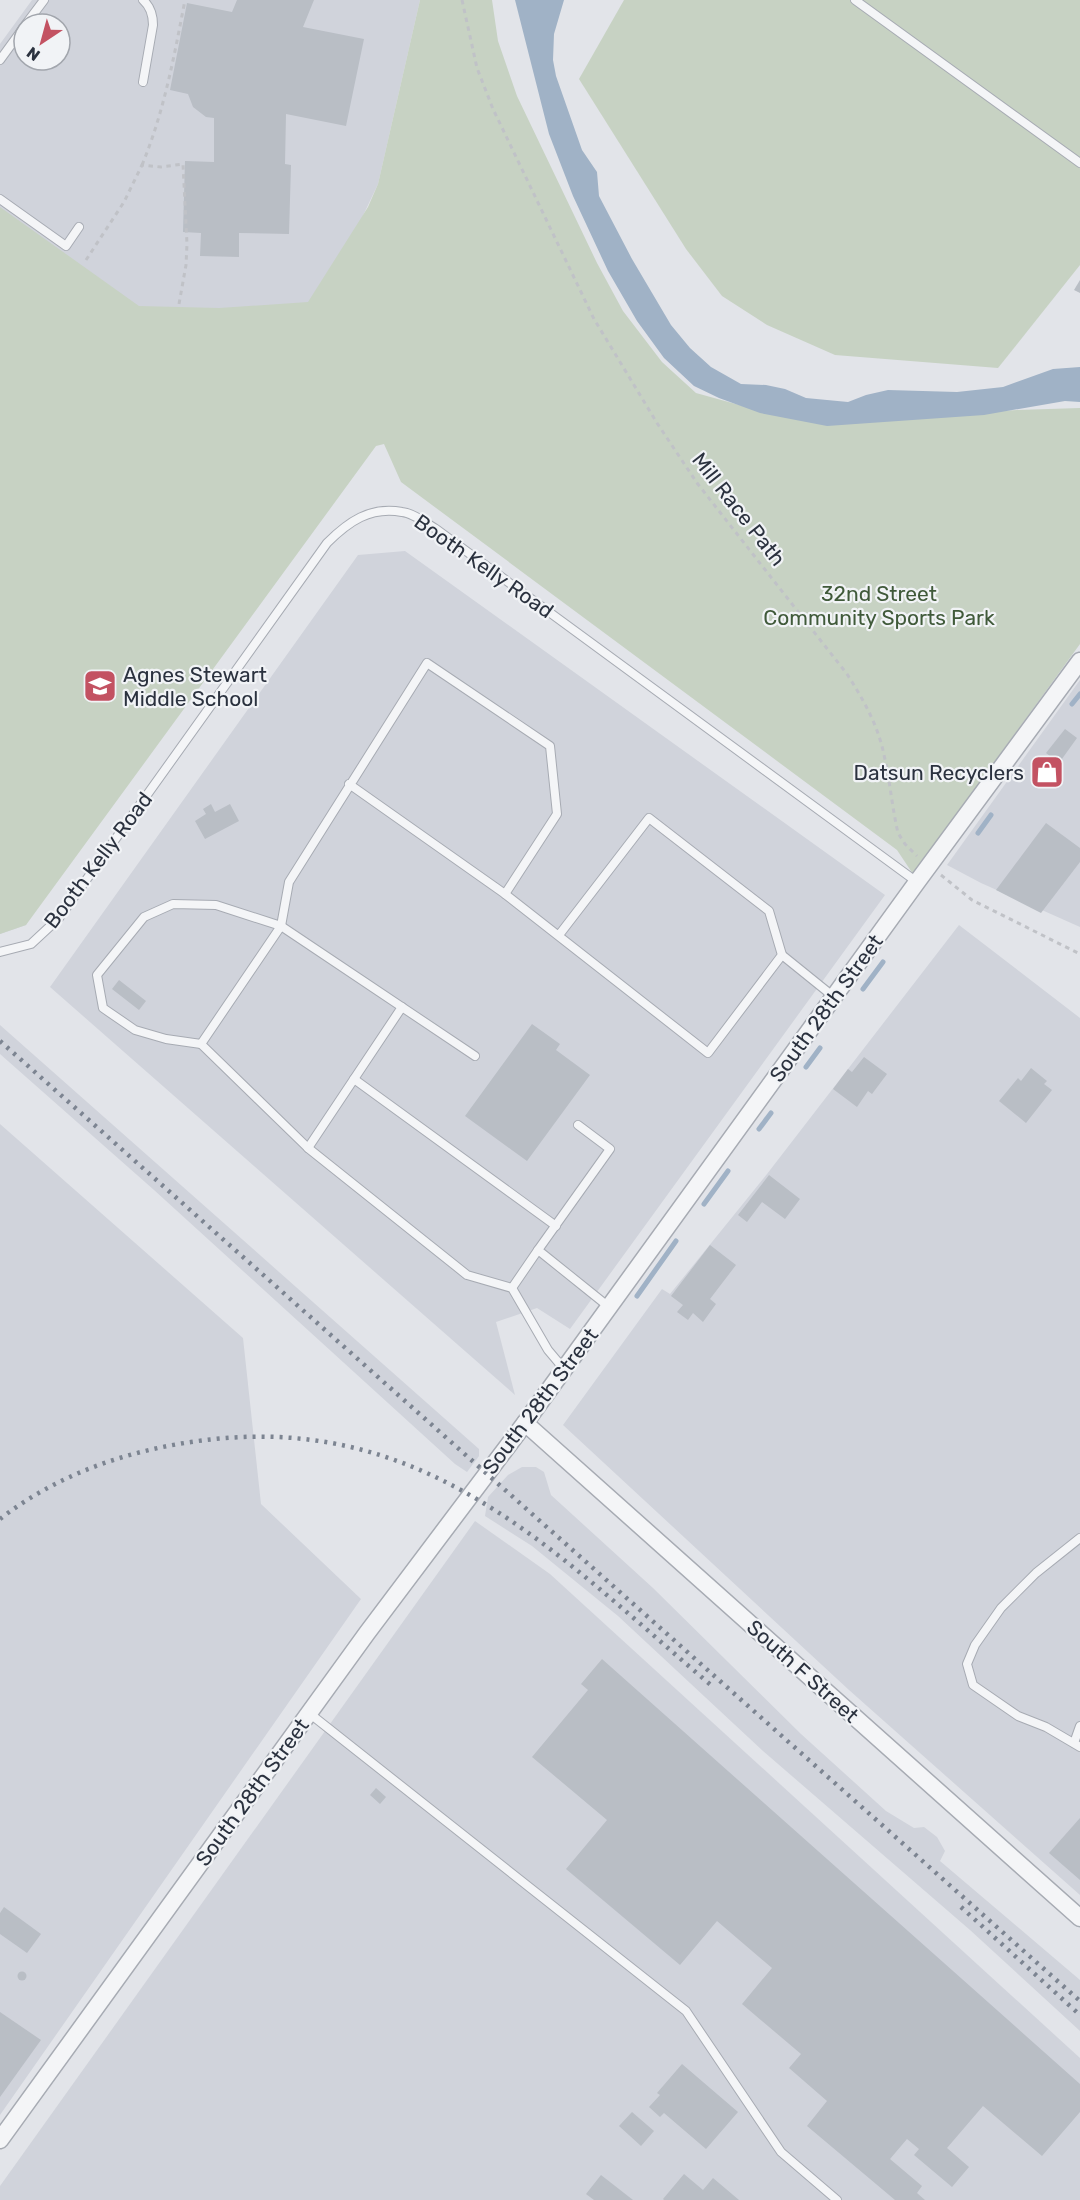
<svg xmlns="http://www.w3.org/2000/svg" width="1080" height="2200" font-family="Rubik,sans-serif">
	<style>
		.built { fill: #d0d3db; fill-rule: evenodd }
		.green { fill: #c7d2c3 }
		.water { fill: #a0b2c6 }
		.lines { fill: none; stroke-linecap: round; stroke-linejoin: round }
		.stream { stroke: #a0b2c6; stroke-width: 5 }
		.building { fill: #b9bec5 }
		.service-casing { stroke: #a7abb3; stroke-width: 10 }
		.minor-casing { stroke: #a7abb3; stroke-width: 19 }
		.path { stroke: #c0c2c7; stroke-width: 3; stroke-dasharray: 4.5 4.5; stroke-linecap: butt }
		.service { stroke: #f4f5f7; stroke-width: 8 }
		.minor { stroke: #f4f5f7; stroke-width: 16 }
		.rail { stroke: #7c8491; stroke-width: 4.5; stroke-dasharray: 3 6; stroke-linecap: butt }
		.labels { text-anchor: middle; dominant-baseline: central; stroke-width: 4.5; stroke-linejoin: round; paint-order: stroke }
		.street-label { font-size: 21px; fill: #2b323f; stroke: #f1f3f6 }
		.park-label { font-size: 21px; fill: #405a3a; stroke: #f1f3f6 }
		.poi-label { font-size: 21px; fill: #2b323f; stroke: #f1f3f6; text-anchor: start }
	</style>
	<rect width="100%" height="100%" fill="#e2e4e9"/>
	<g class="built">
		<path d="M32,0H420L378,184L26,925L0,934V44ZM24,24H60V60H24Z"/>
		<polygon points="405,551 885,895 570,1329 537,1308 496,1322 515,1395 50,987 358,555"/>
		<polygon points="1080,680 1080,927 981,883 947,865"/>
		<polygon points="959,925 1080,1018 1080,1895 849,1690 563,1425 662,1289 670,1294 767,1174"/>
		<polygon points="0,1025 479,1449 479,1456 467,1472 455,1464 154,1190 0,1054"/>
		<polygon points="0,1124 243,1338 261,1504 361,1599 0,2115"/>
		<polygon points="522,1467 536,1467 544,1472 551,1495 653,1588 801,1734 886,1811 914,1828 924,1827 937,1837 945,1851 940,1861 1080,1980 1080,2031 970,1930 763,1751 618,1616 532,1546 485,1516 488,1497 508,1475"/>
		<polygon points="475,1521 550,1574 1080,2058 1080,2200 0,2200 0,2186"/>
	</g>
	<g class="green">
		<polygon points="420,0 492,0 498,41 517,96 597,263 623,311 662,362 696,393 743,406 827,422 1017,410 1080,408 1080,644 913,874 897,850 401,482 384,444 376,446 26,925 0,934 0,207 139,306 219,308 308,302 368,207 378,184"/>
		<polygon points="624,0 1080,0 1080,265 998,368 835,355 767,325 722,296 686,249 579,79"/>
	</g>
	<polygon class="water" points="515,0 564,0 554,34 553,60 556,76 582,150 597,172 599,196 632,259 671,325 690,348 711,367 741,384 766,385 785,389 806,398 848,402 866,395 888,390 957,392 1003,387 1053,369 1080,367 1080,402 1065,401 984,415 827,426 760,413 719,398 694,386 664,358 637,321 608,271 573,196 549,134"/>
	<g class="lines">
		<g class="stream">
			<polyline points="1072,704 1080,694"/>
			<polyline points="978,833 991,815"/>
			<polyline points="863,989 883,962"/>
			<polyline points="806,1067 820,1048"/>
			<polyline points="759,1129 771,1113"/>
			<polyline points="704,1204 728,1171"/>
			<polyline points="637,1296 676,1241"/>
		</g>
	</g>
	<g class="building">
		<polygon points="237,0 314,0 303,27 364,39 346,126 286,114 285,164 291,165 289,234 239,233 239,257 200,256 201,233 183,232 185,161 214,162 214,118 206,117 193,107 188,94 170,90 187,3 232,12"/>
		<polygon points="1080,280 1080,293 1074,290"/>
		<polygon points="1065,729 1077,738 1059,763 1046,753"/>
		<polygon points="211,804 215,812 230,804 239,821 205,839 195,821 206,814 203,809"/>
		<polygon points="1046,823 1080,848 1080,862 1041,913 996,890"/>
		<polygon points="119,980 146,1001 139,1010 112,989"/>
		<polygon points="532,1024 560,1044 556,1050 590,1075 527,1161 465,1116"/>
		<polygon points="864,1057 887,1074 872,1094 868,1091 857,1107 833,1089 848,1069 852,1072"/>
		<polygon points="1031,1068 1047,1081 1044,1084 1052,1090 1026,1123 999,1101 1018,1078 1021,1081"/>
		<polygon points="769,1175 800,1199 785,1219 762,1202 747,1222 738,1215"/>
		<polygon points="710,1245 736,1265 710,1299 716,1304 703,1322 693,1313 688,1320 677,1312 683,1305 671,1296"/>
		<polygon points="602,1659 1080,2084 1080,2112 1042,2156 983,2106 947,2148 969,2167 952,2187 914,2155 919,2149 907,2139 890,2159 922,2186 917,2193 925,2200 895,2200 807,2126 827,2101 789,2068 801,2054 742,2004 772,1968 717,1921 680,1965 566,1869 607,1820 532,1757 588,1690 581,1684"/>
		<polygon points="376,1788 386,1797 380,1804 370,1795"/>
		<polygon points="1080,1818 1080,1880 1049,1853"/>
		<polygon points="4,1907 41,1934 27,1953 0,1934 0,1913"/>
		<circle cx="22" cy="1976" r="4.5"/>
		<polygon points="0,2012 41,2040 0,2097"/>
		<polygon points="682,2064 738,2112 706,2149 664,2113 660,2117 649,2107 660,2095 657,2093"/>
		<polygon points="632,2112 654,2131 641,2146 619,2126"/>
		<polygon points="684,2174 703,2190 713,2178 739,2200 664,2200 663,2199"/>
		<polygon points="601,2175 633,2200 594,2200 586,2194"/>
	</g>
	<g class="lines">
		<g class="service-casing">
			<g id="service">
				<polyline points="855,0 1080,163"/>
				<polyline points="26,24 44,0"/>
				<polyline points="0,60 24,27"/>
				<path d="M143,82L153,25C153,15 151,7 143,0"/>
				<polyline points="0,199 66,246 79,227"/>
				<polyline points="505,894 708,1053 782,955 769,911 649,818 559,935"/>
				<path d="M0,952L31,944L59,918L327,543C348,522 370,506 402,512C413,513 426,523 436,529L917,882"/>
				<polyline points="782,955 834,997"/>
				<polyline points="201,1044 166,1039 135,1030 103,1008 97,975 144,917 173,904 216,905 281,926 289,882 427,663 550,746 557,814 505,894 349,784"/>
				<polyline points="475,1056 281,926 201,1044 308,1148 467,1275 512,1288 548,1350 564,1369"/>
				<polyline points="354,1079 402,1007"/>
				<polyline points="578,1125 610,1149 538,1250 609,1307"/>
				<polyline points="308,1148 354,1079 556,1226"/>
				<polyline points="512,1288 538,1250"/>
				<polyline points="1080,1538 1036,1573 1001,1608 975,1645 967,1664 973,1685 1018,1716 1046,1727 1080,1747"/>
				<polyline points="309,1713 686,2011 781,2152 837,2200"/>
				<polyline points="1074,1743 1080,1726"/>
			</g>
		</g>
		<g class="minor-casing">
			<g id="minor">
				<polyline points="525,1423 1080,1918"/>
				<polyline points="0,2140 367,1633 525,1423 917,882 1080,661"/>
			</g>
		</g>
		<g class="path">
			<path d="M462,0L477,68L493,109L594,319L657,423L697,483L847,674C863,699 878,725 884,755C890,781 892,807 898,833L905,844L917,856"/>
			<path d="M142,165C164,112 174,57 185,0"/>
			<polyline points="86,260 124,202 142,165 161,167 183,164 187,244 186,265 179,304"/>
			<polyline points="941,875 972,900 1080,954"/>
		</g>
		<use href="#service" class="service"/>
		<use href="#minor" class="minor"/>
		<g class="rail">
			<polyline points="0,1041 1080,2001"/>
			<path d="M0,1519C55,1476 123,1452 191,1442C422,1407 552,1550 712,1686"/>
			<polyline points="961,1907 1080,2015"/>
		</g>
	</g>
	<defs>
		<g id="school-square" transform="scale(1.725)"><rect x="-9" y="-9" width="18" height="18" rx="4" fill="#c35262" stroke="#f1f3f6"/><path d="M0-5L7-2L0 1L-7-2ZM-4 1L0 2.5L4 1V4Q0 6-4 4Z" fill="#fff"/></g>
		<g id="shop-square" transform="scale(1.725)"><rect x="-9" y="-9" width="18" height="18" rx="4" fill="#c35262" stroke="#f1f3f6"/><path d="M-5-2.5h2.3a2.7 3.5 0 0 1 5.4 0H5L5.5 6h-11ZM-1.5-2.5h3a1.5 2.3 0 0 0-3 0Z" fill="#fff"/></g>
	</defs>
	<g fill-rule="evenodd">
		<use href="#school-square" x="100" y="686"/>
		<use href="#shop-square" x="1047" y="772"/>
	</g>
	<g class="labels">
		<g class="street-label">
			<text transform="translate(739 509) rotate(52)">Mill Race Path</text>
			<text transform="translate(484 566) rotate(35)">Booth Kelly Road</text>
			<text transform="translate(98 860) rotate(-53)">Booth Kelly Road</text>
			<text transform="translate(826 1008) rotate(-54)">South 28th Street</text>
			<text transform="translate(540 1401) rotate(-53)">South 28th Street</text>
			<text transform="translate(803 1671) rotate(42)">South F Street</text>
			<text transform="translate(252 1792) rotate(-54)">South 28th Street</text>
		</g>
		<g class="park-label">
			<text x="879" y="593">32nd Street<tspan x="879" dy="24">Community Sports Park</tspan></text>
		</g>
		<g class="poi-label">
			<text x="123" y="674">Agnes Stewart<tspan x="123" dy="24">Middle School</tspan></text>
			<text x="1024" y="772" text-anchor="end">Datsun Recyclers</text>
		</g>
	</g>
	<g transform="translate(42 42) rotate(216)"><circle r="28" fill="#f1f3f6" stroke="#a2a6ad" stroke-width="1.5"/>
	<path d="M0-4.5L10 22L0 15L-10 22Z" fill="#c35262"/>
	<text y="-9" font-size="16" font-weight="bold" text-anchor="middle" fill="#2b323f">N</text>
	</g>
</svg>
